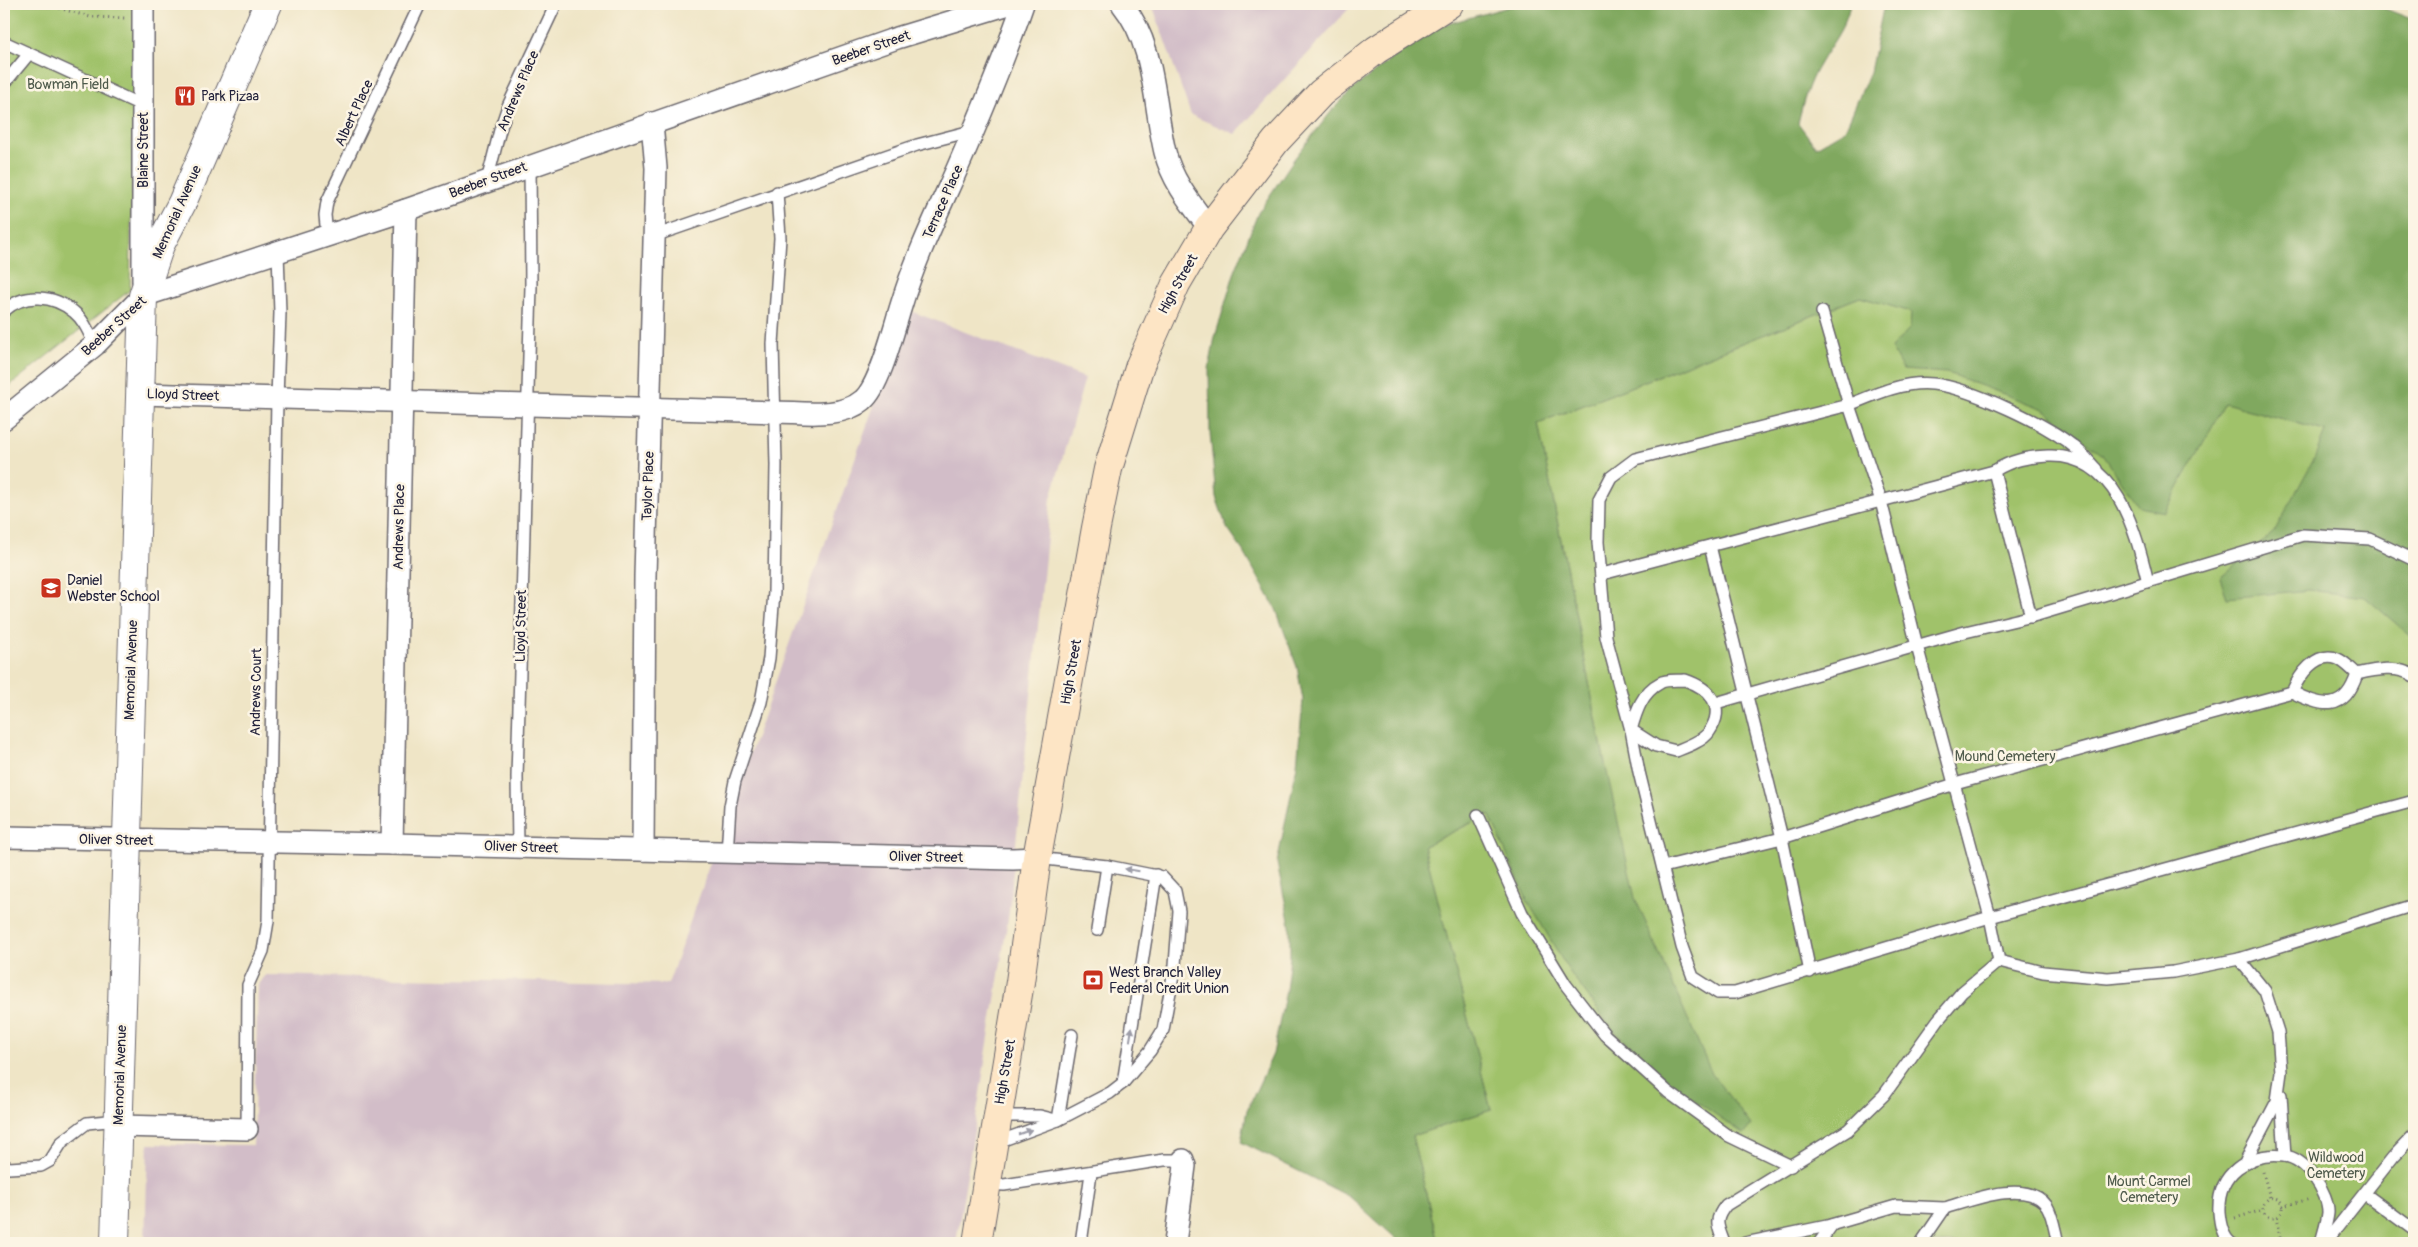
<svg xmlns="http://www.w3.org/2000/svg" width="2418" height="1247" font-family="Pangolin,sans-serif">
	<style>
		.industrial { fill: #d2bdc8 }
		.green { fill: #a0c26a; stroke: #617252 }
		.forest { fill: #80a85e; stroke: #51654c }
		.lines { fill: none; stroke-linecap: round; stroke-linejoin: round }
		.service-casing { stroke: #6a666c; stroke-width: 14 }
		.minor-casing { stroke: #6a666c; stroke-width: 24 }
		.tertiary-casing { stroke: #6a666c; stroke-width: 30 }
		.secondary-casing { stroke: #6a666c; stroke-width: 30 }
		.path { stroke: #6a666c; stroke-width: 3; stroke-dasharray: 1 4; stroke-linecap: butt }
		.service { stroke: #fff; stroke-width: 11 }
		.minor { stroke: #fff; stroke-width: 21 }
		.tertiary { stroke: #fff; stroke-width: 28 }
		.secondary { stroke: #fde5c5; stroke-width: 28 }
		.oneway { fill: #9c9ca7 }
		.labels { text-anchor: middle; dominant-baseline: central; stroke-width: 5; stroke-linejoin: round; paint-order: stroke }
		.street-label { font-size: 14px; fill: #22223b; stroke: #fcf5e5 }
		.park-label { font-size: 14px; fill: #4e5a4b; stroke: #fcf5e5 }
		.poi-label { font-size: 14px; fill: #22223b; stroke: #fcf5e5; text-anchor: start }
	</style>
	<rect width="100%" height="100%" fill="#fcf5e5"/>
	<filter id="ink" filterUnits="userSpaceOnUse"><feTurbulence type="fractalNoise" baseFrequency=".02" numOctaves="2"/><feDisplacementMap in="SourceGraphic" scale="10" xChannelSelector="R" yChannelSelector="G"/><feConvolveMatrix kernelMatrix="1 2 1 2 8 2 1 2 1" color-interpolation-filters="sRGB"/></filter>
	<filter id="wash" filterUnits="userSpaceOnUse"><feTurbulence type="fractalNoise" baseFrequency=".0096" numOctaves="4" result="noise"/><feDisplacementMap in="SourceGraphic" scale="20" xChannelSelector="R" yChannelSelector="G"/><feGaussianBlur stdDeviation="1.12" result="paint"/><feColorMatrix in="noise" values="0 0 0 0 0 0 0 0 0 0 0 0 0 0 0 0 0 1.4 0 .05"/><feComposite in="paint" operator="in"/></filter>
	<g filter="url(#wash)">
		<rect width="100%" height="100%" fill="#efe5c6"/>
		<g class="industrial">
			<polygon points="1152,4 1353,4 1235,134 1191,115"/>
			<polygon points="908,310 1085,378 1051,498 1009,912 956,1243 145,1243 148,1144 253,1145 258,985 266,975 668,984"/>
		</g>
		<g class="green">
			<polygon points="4,4 135,4 130,290 4,390"/>
			<polygon points="1860,297 2414,457 2414,1243 1438,1243 1412,1136 1491,1110 1424,846 1604,759 1538,423"/>
		</g>
		<path class="forest" d="M1519,4H1850C1846,28 1830,45 1819,65C1808,83 1803,103 1798,123L1816,147L1845,130L1870,72L1883,9L1891,4H2373L2414,20V639L2365,597L2309,590L2227,598L2220,578L2274,532L2314,459L2325,431L2225,403L2165,512L2139,507L2104,456L2044,409L1947,373L1903,370L1891,348L1910,328L1911,312L1860,297L1538,423L1604,759L1635,898L1712,1074L1751,1125L1744,1134L1673,1085L1611,1028L1569,971L1527,900L1489,814L1424,846L1491,1110L1412,1136L1438,1243H1401L1350,1197L1241,1142L1247,1110L1273,1054L1286,990L1290,957V925L1277,863L1297,765L1303,700L1297,667L1276,609L1245,554L1227,528L1216,497L1210,433L1209,369L1215,337L1234,274L1258,213L1294,159L1334,108L1355,87L1432,28Z"/>
	</g>
	<g filter="url(#ink)">
		<g class="lines">
			<g class="service-casing">
				<g id="service">
					<polyline points="4,42 143,106"/>
					<polyline points="4,84 28,55"/>
					<polyline points="487,181 500,130 508,106 556,4"/>
					<polyline points="327,236 325,215 327,202 420,4"/>
					<polyline points="654,236 917,145 975,130"/>
					<path d="M4,311C24,292 54,295 74,312C84,320 89,333 95,345"/>
					<path d="M1822,312L1849,405C1875,394 1904,381 1933,384C1971,388 2049,425 2078,450C2084,455 2090,463 2096,469"/>
					<path d="M1994,471C2012,460 2027,457 2048,456C2116,453 2135,529 2148,582"/>
					<polyline points="1710,546 1782,838 1810,972"/>
					<polyline points="1602,574 1881,501 1849,405 1635,459 1611,477 1599,500 1598,542 1606,637 1631,730 1639,772 1682,947 1693,977 1718,993 1735,993 1990,917 1917,646 1881,501 1994,471 2031,617"/>
					<path d="M1685,680C1709,688 1727,706 1709,732C1703,741 1686,747 1676,751L1656,746L1631,730C1636,712 1642,692 1660,683C1666,679 1678,681 1685,680Z"/>
					<path d="M2292,692C2299,676 2316,650 2338,659C2345,662 2351,669 2357,674"/>
					<polyline points="1716,703 1965,632 2037,615 2303,535 2370,539 2414,560"/>
					<polyline points="2414,801 1990,917 1999,961 2043,972 2108,978 2173,972 2239,959 2414,905"/>
					<polyline points="1478,815 1522,913 1566,985 1605,1035 1668,1092 1729,1136 1791,1166"/>
					<polyline points="518,847 517,777 531,286 530,165"/>
					<polyline points="727,854 730,806 735,781 761,702 769,658 774,592 776,465 773,344 780,238 777,192"/>
					<path d="M1663,867L1782,838L1955,784L2292,692C2323,708 2345,712 2357,674C2375,670 2397,665 2414,676"/>
					<polyline points="1097,930 1107,866"/>
					<polyline points="2239,959 2265,991 2278,1032 2281,1072 2277,1101 2246,1160"/>
					<polyline points="1123,1083 1156,875"/>
					<polyline points="2281,1095 2285,1156"/>
					<polyline points="998,1116 1040,1116 1056,1120"/>
					<polyline points="1058,1120 1072,1035"/>
					<polyline points="247,1129 248,985 263,951 268,921 277,398 280,313 278,252"/>
					<polyline points="995,1143 1058,1120 1110,1093 1123,1083 1150,1051 1163,1030 1175,965 1179,911 1175,891 1162,877 1107,866 1037,858"/>
					<polyline points="4,1165 9,1168 41,1166 50,1161 62,1142 87,1123 118,1120"/>
					<polyline points="987,1184 1004,1185 1164,1160 1183,1160"/>
					<polyline points="2365,1194 2414,1230"/>
					<polyline points="1081,1243 1091,1173"/>
					<path d="M1724,1243C1718,1226 1713,1221 1726,1205L1848,1130L1884,1095L1938,1020L1962,992L1999,961"/>
					<polyline points="1745,1243 1827,1226 1896,1206 1945,1208"/>
					<polyline points="1819,1243 1832,1225"/>
					<path d="M1921,1243L1945,1208C1971,1200 2028,1178 2047,1206C2053,1216 2055,1232 2058,1243"/>
					<path d="M2231,1243C2222,1236 2220,1224 2219,1212C2217,1174 2248,1152 2284,1156C2306,1158 2329,1193 2328,1213C2327,1223 2323,1234 2321,1243"/>
					<polyline points="2325,1243 2393,1157 2414,1135"/>
				</g>
			</g>
			<g class="minor-casing">
				<g id="minor">
					<path d="M1122,4C1156,46 1153,102 1165,152C1172,181 1192,205 1209,228"/>
					<polyline points="143,281 143,4"/>
					<path d="M140,394L775,412C802,412 841,419 863,400C880,386 894,328 901,306C915,259 937,214 957,169C981,114 1004,60 1023,4"/>
					<polyline points="4,419 95,345 143,296 406,210 897,38 1009,4"/>
					<polyline points="4,837 392,844 1013,859 1037,858"/>
					<polyline points="392,844 406,210"/>
					<polyline points="643,850 645,576 656,168 652,123"/>
					<polyline points="118,1126 247,1129"/>
					<polyline points="1175,1243 1185,1166 1183,1160"/>
				</g>
			</g>
			<g class="tertiary-casing">
				<polyline id="tertiary" points="115,1243 143,296 160,245 182,203 268,4"/>
			</g>
			<g class="secondary-casing">
				<polyline id="secondary" points="977,1243 1020,982 1037,858 1096,528 1108,469 1140,365 1176,284 1209,228 1276,141 1321,93 1376,50 1449,4"/>
			</g>
			<g class="path">
				<polyline points="45,4 90,17 125,18"/>
				<polyline points="2263,1172 2270,1198"/>
				<circle cx="2273" cy="1208" r="10"/>
				<polyline points="2282,1206 2311,1199"/>
				<polyline points="2276,1217 2281,1243"/>
				<polyline points="2235,1218 2263,1210"/>
			</g>
			<use href="#service" class="service"/>
			<use href="#minor" class="minor"/>
			<use href="#tertiary" class="tertiary"/>
			<use href="#secondary" class="secondary"/>
		</g>
		<defs><path id="oneway-solid" d="M-6-.8H1V-3.2L6.5 0L1 3.2V.8H-6Z" transform="scale(1.25)"/></defs>
		<g class="oneway">
			<use href="#oneway-solid" transform="translate(1132 870) rotate(-171)"/>
			<use href="#oneway-solid" transform="translate(1131 1034) rotate(-81)"/>
			<use href="#oneway-solid" transform="translate(1025 1132) rotate(-19)"/>
		</g>
	</g>
	<defs>
		<g id="restaurant-square" transform="scale(1.125)"><rect x="-9" y="-9" width="18" height="18" rx="4" fill="#c8321e" stroke="#fcf5e5"/><path d="M-5-6h1v4h1v-4h1v4h1v-4h1v5L-1.5 .5V6h-2V.5L-5-1ZM5-6V6H3V1.5H1.5Q1.5-4 5-6Z" fill="#fff"/></g>
		<g id="school-square" transform="scale(1.125)"><rect x="-9" y="-9" width="18" height="18" rx="4" fill="#c8321e" stroke="#fcf5e5"/><path d="M0-5L7-2L0 1L-7-2ZM-4 1L0 2.5L4 1V4Q0 6-4 4Z" fill="#fff"/></g>
		<g id="bank-square" transform="scale(1.125)"><rect x="-9" y="-9" width="18" height="18" rx="4" fill="#c8321e" stroke="#fcf5e5"/><path d="M-6-4H6V4H-6ZM0-2.3a2.3 2.3 0 1 0 0 4.6a2.3 2.3 0 1 0 0-4.6Z" fill="#fff"/></g>
	</defs>
	<g fill-rule="evenodd">
		<use href="#restaurant-square" x="185" y="96"/>
		<use href="#school-square" x="51" y="588"/>
		<use href="#bank-square" x="1093" y="980"/>
	</g>
	<g class="labels">
		<g class="street-label">
			<text transform="translate(871 48) rotate(-19)">Beeber Street</text>
			<text transform="translate(518 91) rotate(-67)">Andrews Place</text>
			<text transform="translate(354 113) rotate(-65)">Albert Place</text>
			<text transform="translate(143 150) rotate(-90)">Blaine Street</text>
			<text transform="translate(488 180) rotate(-20)">Beeber Street</text>
			<text transform="translate(943 202) rotate(-66)">Terrace Place</text>
			<text transform="translate(177 212) rotate(-66)">Memorial Avenue</text>
			<text transform="translate(1178 284) rotate(-61)">High Street</text>
			<text transform="translate(114 326) rotate(-42)">Beeber Street</text>
			<text transform="translate(183 395) rotate(2)">Lloyd Street</text>
			<text transform="translate(648 486) rotate(-88)">Taylor Place</text>
			<text transform="translate(399 527) rotate(-89)">Andrews Place</text>
			<text transform="translate(521 626) rotate(-89)">Lloyd Street</text>
			<text transform="translate(131 670) rotate(-88)">Memorial Avenue</text>
			<text transform="translate(1071 672) rotate(-80)">High Street</text>
			<text transform="translate(256 692) rotate(-89)">Andrews Court</text>
			<text transform="translate(116 840) rotate(1)">Oliver Street</text>
			<text transform="translate(521 847) rotate(2)">Oliver Street</text>
			<text transform="translate(926 857) rotate(1)">Oliver Street</text>
			<text transform="translate(1005 1072) rotate(-80)">High Street</text>
			<text transform="translate(120 1075) rotate(-88)">Memorial Avenue</text>
		</g>
		<g class="park-label">
			<text x="68" y="84">Bowman Field</text>
			<text x="2005" y="756">Mound Cemetery</text>
			<text x="2336" y="1157">Wildwood<tspan x="2336" dy="16">Cemetery</tspan></text>
			<text x="2149" y="1181">Mount Carmel<tspan x="2149" dy="16">Cemetery</tspan></text>
		</g>
		<g class="poi-label">
			<text x="201" y="96">Park Pizaa</text>
			<text x="67" y="580">Daniel<tspan x="67" dy="16">Webster School</tspan></text>
			<text x="1109" y="972">West Branch Valley<tspan x="1109" dy="16">Federal Credit Union</tspan></text>
		</g>
	</g>
	<rect width="2418" height="1247" fill="none" stroke="#fcf5e5" stroke-width="20"/>
</svg>
